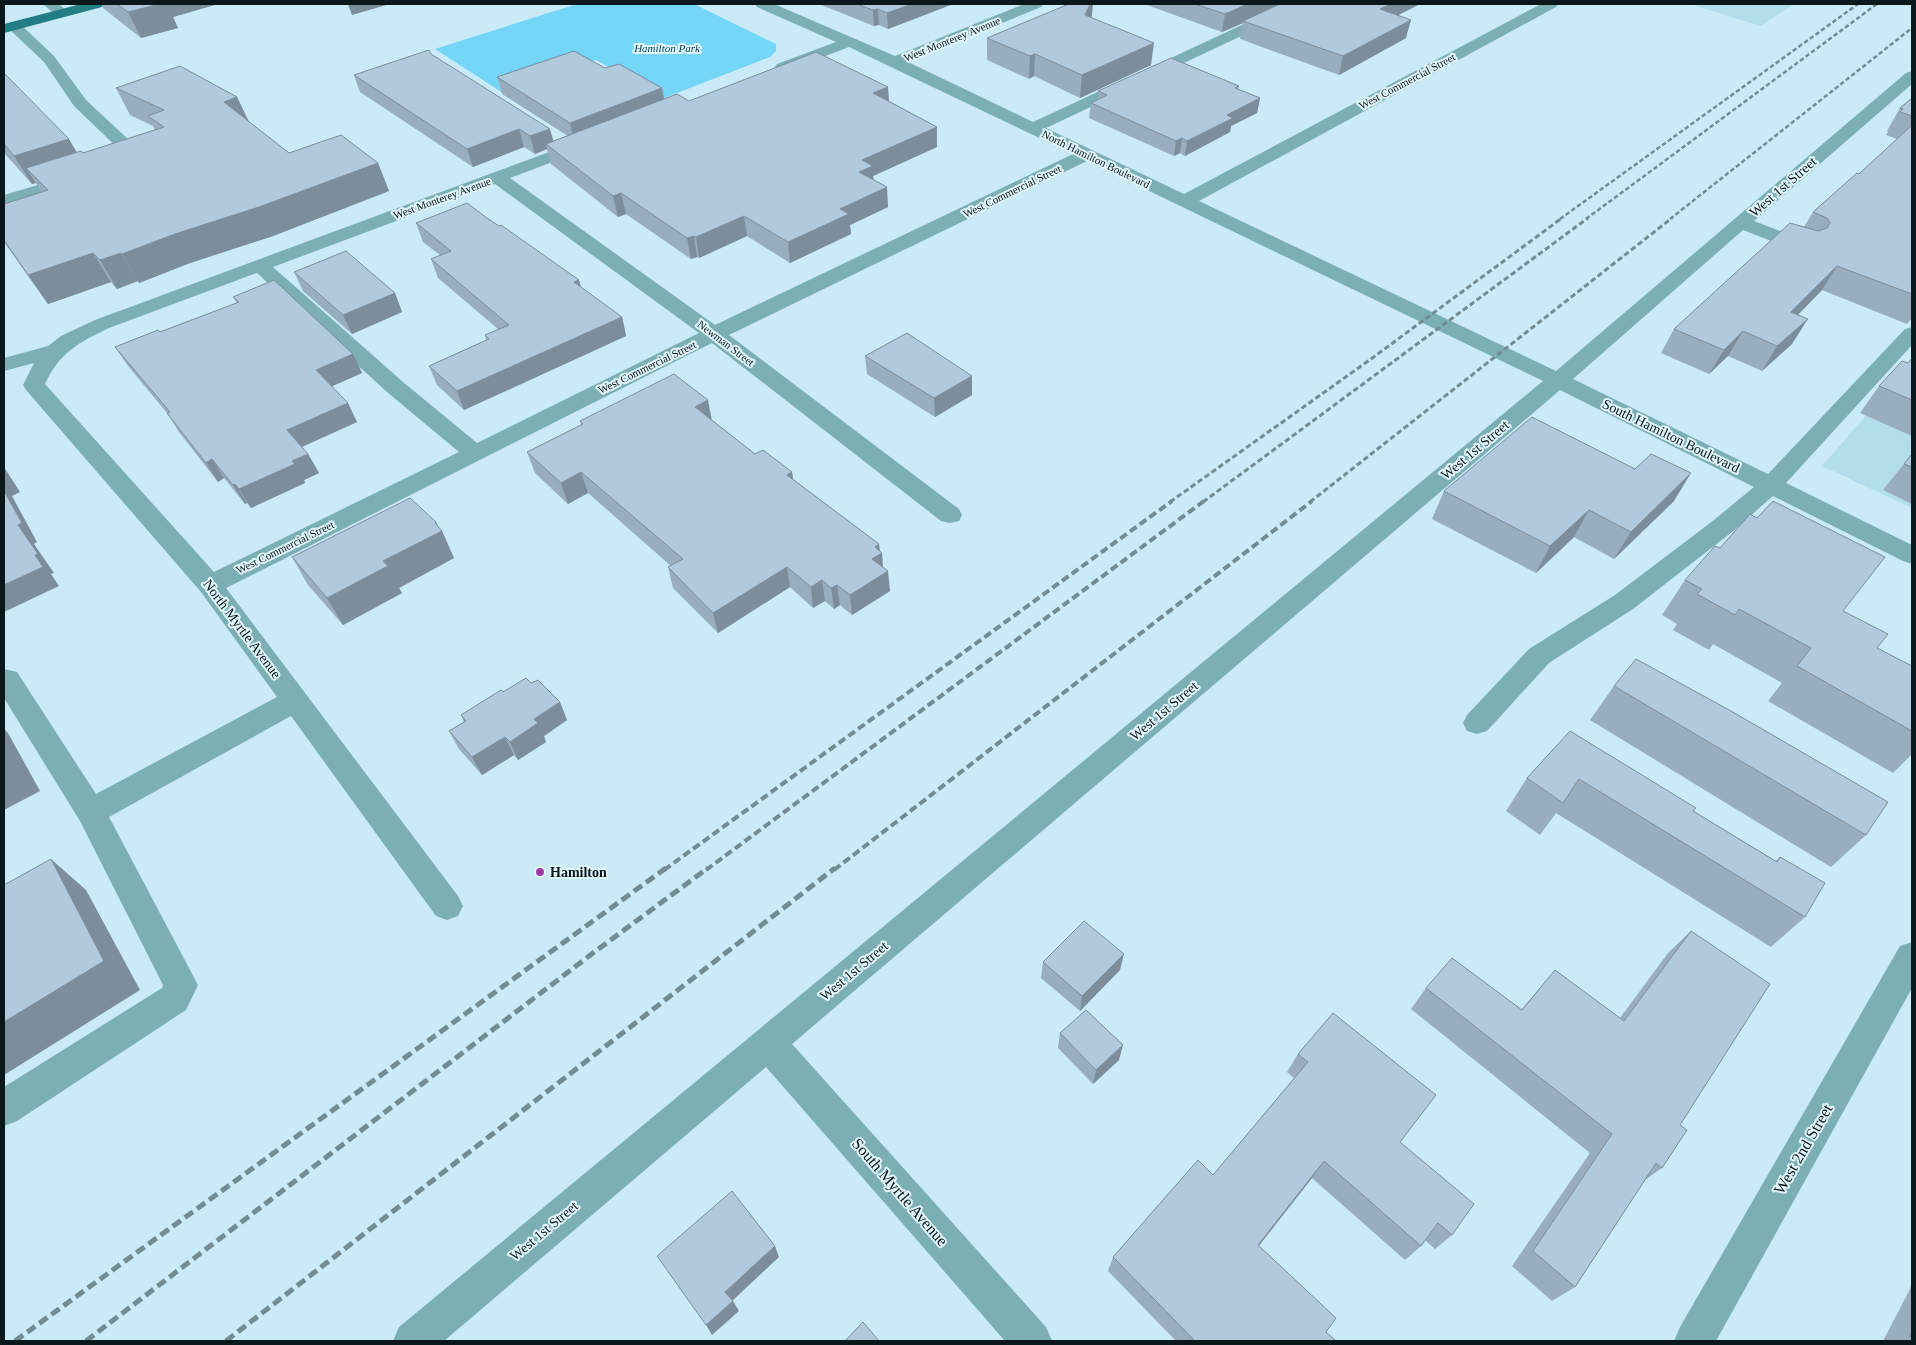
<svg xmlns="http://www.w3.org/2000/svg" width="1916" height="1345" font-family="Georgia,serif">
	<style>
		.built { fill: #b4ddec }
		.green { fill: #73d6f7 }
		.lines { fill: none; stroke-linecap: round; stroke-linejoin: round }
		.minor { fill: #7bafb3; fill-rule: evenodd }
		.major { fill: #227e84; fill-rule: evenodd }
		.rail-far3 { stroke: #738b93; stroke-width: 2.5; stroke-dasharray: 4.5 2.5; stroke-linecap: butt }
		.rail-far2 { stroke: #738b93; stroke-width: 3; stroke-dasharray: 5.5 3; stroke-linecap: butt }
		.rail-far1 { stroke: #738b93; stroke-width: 4; stroke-dasharray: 8 4; stroke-linecap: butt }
		.rail { stroke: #738b93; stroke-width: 5; stroke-dasharray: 10 5; stroke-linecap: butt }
		.wall { fill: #98adbe }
		.shaded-wall { fill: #7c8d9b }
		.building { fill: #b1c9dd; stroke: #7c8d9b }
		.poi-dot { fill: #a03da3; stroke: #e1f5fc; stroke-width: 2 }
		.labels { text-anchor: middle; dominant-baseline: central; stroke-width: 4; stroke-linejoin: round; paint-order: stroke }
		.far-street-label { font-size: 11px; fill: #0a171b; stroke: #e1f5fc }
		.far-park-label { font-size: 11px; font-style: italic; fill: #0d4454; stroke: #e1f5fc }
		.street-label { font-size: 14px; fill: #0a171b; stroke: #e1f5fc }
		.poi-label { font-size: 14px; font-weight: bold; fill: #0a171b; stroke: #e1f5fc; text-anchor: start }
		.near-street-label { font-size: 16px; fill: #0a171b; stroke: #e1f5fc }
	</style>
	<rect width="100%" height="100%" fill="#c9eaf6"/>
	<g class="built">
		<polygon points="1690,4 1794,4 1760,26"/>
		<polygon points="1912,363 1912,508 1822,466"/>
	</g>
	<polygon class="green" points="577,4 694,4 776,44 776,51 770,57 664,98 596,60 503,93 435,49"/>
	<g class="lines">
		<g class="minor">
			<polygon points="43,4 59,4 69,13 67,16 57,16"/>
			<path d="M755,4H774L895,56L1024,4H1043L1041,7L908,62L1033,122L1287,4H1305L1303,7L1046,128L1184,194L1541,4H1558L1556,7L1199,201L1556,371L1906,73L1912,71V84L1754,221L1811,243L1814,247L1811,251L1804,253L1797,251L1743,230L1573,379L1768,474L1905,329L1912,327V345L1786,483L1912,545V564L1903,561L1773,496L1732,532L1633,609L1549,663L1487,731L1477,734L1467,731L1463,723L1467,715L1529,649L1615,595L1714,520L1754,487L1560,390L792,1044L1046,1327L1052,1341H1005L766,1067L444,1341H393L399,1327L1543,381L1087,161L729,335L959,509L962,515L959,521L950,523L941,521L712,343L226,588L458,896L463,906L458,916L447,920L436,916L291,716L109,817L198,985L186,1010L17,1121L4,1126V1087L162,988L163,985L80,821L4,698V669L17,672L96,794L277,697L201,592L26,390L23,385L34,363L4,371V358L48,346L61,336L95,320L584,139L590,140L593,144L590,148L510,178L715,325L1073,154L849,47L789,70H777L775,67L777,64L836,42L757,7ZM495,184L699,333L477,443L403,382L273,267ZM257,273L387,392L459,452L214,572L45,384C60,352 78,343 109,328Z"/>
			<path d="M14,22L19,23L54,56L86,100L144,154L147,158C142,166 130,168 122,166L119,162L126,156L74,106L44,62L9,29L7,26L9,23Z"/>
			<polygon points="75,174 81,175 84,179 81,183 4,206 4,195"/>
			<polygon points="1912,942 1912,988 1716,1341 1674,1341 1680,1327 1900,946"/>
		</g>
		<polygon class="major" points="81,4 104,4 102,7 4,33 4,24"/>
		<g class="rail-far3">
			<polyline points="1560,219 1858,4"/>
			<polyline points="1586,219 1877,4"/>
			<polyline points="1670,219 1912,28"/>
		</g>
		<g class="rail-far2">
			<polyline points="1170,502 1371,359 1562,218"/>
			<polyline points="1203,502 1588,218"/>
			<polyline points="1310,502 1672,218"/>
		</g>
		<g class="rail-far1">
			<polyline points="664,870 1172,501"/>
			<polyline points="706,870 1204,501"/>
			<polyline points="834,870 1312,501"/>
		</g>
		<g class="rail">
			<polyline points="15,1341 666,868"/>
			<polyline points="86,1341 593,953 708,868"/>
			<polyline points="226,1341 835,868"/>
		</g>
	</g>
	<g class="wall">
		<polygon points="101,4 218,4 173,17 178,28 141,38 103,8"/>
		<polygon points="819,4 953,4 888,29 879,25 874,26"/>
		<polygon points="1144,4 1420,4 1398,15 1406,38 1339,75 1240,39 1243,23 1222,32"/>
		<polygon points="1092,15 1091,17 1151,65 1080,98 1034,76 1029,79 987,60 987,38"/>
		<polygon points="431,54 553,141 568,136 502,94 497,77 605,68 662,88 664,99 689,101 888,87 889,101 937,127 937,147 873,176 874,180 888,207 850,225 851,234 790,263 747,236 699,258 697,257 691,259 626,214 618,217 551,164 547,149 535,154 524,147 473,167 360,92 354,75"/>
		<polygon points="4,73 77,152 83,153 155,130 153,126 130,115 116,88 237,97 248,121 289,153 378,163 389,191 273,236 190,263 139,283 138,281 117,289 111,282 48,304 4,242 4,204 41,192 36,183 32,184 4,153"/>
		<polygon points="1239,86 1238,89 1260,98 1257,113 1231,126 1230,132 1185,156 1180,153 1174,156 1089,118 1091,103 1098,99 1098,91"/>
		<polygon points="1912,98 1912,318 1907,324 1822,290 1798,315 1792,344 1762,371 1728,356 1709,374 1661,353 1674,329 1804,227 1813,212 1859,174 1897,139 1886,135 1888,132 1887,131 1900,108"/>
		<polygon points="487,218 579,280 581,288 622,317 626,336 464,410 437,385 429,366 486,340 485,335 498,329 438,278 431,259 440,255 423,242 416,223"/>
		<polygon points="294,272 395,293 402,312 352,334 303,291"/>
		<polygon points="233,297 353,354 362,373 332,386 357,422 302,447 308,454 319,473 304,480 305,483 251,508 247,503 245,504 224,478 218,482 179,432 167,413 128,366 115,347 160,332 237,303"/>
		<polygon points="865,356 972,376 972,395 935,417 867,374"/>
		<polygon points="1912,358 1912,436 1860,413 1879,386 1908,363"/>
		<polygon points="712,420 755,454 792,472 793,479 879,544 880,551 882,553 883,567 890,591 852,615 840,605 834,609 825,601 813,608 790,587 718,633 673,588 668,567 671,566 588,493 568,504 535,473 527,452 581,425 580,421"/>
		<polygon points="1912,454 1912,504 1883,490"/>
		<polygon points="1444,491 1674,501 1614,559 1574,537 1536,573 1432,519"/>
		<polygon points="436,522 439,528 442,531 454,558 399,588 402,593 343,625 308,585 292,557"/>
		<polygon points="1685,580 1843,611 1877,648 1912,666 1912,754 1893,773 1768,701 1782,683 1713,644 1709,650 1673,630 1677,624 1662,615"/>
		<polygon points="1614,686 1866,835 1831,867 1590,720"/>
		<polygon points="503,692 567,720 544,736 546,742 518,760 514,755 482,775 459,749 449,731 464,722 461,715"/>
		<polygon points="1570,731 1693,811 1776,861 1780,857 1805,917 1771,947 1556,813 1540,835 1506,811 1527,778"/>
		<polygon points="1691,931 1680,1125 1662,1168 1645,1180 1575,1287 1552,1301 1512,1266 1590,1153 1411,1009 1426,988 1521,1010 1555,970 1620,1018 1668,953"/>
		<polygon points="1043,962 1120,970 1080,1011 1041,978"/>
		<polygon points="1060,1033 1119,1060 1093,1084 1058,1048"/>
		<polygon points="1298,1054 1400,1142 1452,1235 1435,1249 1425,1240 1421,1246 1405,1260 1312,1178 1259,1246 1326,1332 1336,1341 1176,1341 1108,1271 1113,1257 1213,1175 1294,1078 1287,1072"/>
		<polygon points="1912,1281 1912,1341 1883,1341 1910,1289"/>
	</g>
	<g class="shaded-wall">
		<polygon points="159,4 218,4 173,17 178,28 141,38 128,12"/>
		<polygon points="348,4 390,4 352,15"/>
		<polygon points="912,4 953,4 888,29 887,13"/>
		<polygon points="1090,4 1093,4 1092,15 1084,37 1085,15"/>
		<polygon points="1248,4 1283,4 1243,21 1243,23 1222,32 1225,14"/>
		<polygon points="1391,4 1420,4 1375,27 1380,9"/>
		<polygon points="878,9 879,25 874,26 873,10"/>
		<polygon points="1411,20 1406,38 1339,75 1343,56"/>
		<polygon points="1154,43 1151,65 1080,98 1082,75"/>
		<polygon points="1035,54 1034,76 1029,79 1030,56"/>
		<polygon points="888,87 889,106 873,93"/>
		<polygon points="662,88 665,105 574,140 570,123"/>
		<polygon points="237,97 250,124 224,102"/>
		<polygon points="1260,98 1257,113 1231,126 1230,132 1185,156 1187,141 1227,115"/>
		<polygon points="937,127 937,147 873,176 874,186 859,172 862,160"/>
		<polygon points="519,129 524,147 473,167 467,149"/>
		<polygon points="550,129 555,147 546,144 547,149 535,154 530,136"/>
		<polygon points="1182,138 1180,153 1174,156 1176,141"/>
		<polygon points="69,139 85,167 26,168 36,183 32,184 14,156"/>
		<polygon points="378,163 389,191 273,236 190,263 139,283 122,254 175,234"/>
		<polygon points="887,187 888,207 850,225 851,234 790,263 788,242 840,209"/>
		<polygon points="621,193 626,214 618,217 613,196"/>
		<polygon points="744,216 747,236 699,258 696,237"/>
		<polygon points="694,236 697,257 691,259 687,238"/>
		<polygon points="93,253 111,282 48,304 28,275"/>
		<polygon points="121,253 138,281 117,289 100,260"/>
		<polygon points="1837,266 1822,290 1776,337 1791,312"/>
		<polygon points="579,280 584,299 574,282"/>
		<polygon points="395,293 402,312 352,334 343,315"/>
		<polygon points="622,317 626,336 464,410 457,391"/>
		<polygon points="1808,319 1792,344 1762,371 1777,346"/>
		<polygon points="1743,331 1728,356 1709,374 1724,350"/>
		<polygon points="353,354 362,373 326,389 316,370"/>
		<polygon points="972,376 972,395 935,417 934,398"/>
		<polygon points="708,400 712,421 695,407"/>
		<polygon points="348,403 357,422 297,449 287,430"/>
		<polygon points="308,454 319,473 304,480 305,483 251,508 239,489 292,461"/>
		<polygon points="212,459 224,478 218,482 206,463"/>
		<polygon points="4,467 20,492 12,496 37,542 34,544 54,573 51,574 59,586 4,612 4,585 35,555 18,525 4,491"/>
		<polygon points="581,472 588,493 568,504 561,483"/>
		<polygon points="792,472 795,493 787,475"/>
		<polygon points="1691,473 1674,501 1614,559 1631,532"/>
		<polygon points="235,484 247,503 245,504 233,485"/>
		<polygon points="1589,510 1574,537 1536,573 1550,546"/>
		<polygon points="436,522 440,531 442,531 454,558 399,588 402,593 343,625 327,598 383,561"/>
		<polygon points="879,544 880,554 882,553 883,573 872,559 875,547"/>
		<polygon points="787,567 790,587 718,633 713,613"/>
		<polygon points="888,571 890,591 852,615 850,595"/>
		<polygon points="822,580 825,601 813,608 811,587"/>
		<polygon points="837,585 840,605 834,609 831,588"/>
		<polygon points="560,702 567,720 544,736 546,742 518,760 510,742 534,719"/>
		<polygon points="4,729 8,733 40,791 4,810"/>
		<polygon points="505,737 514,755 482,775 472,757"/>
		<polygon points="51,859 86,890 140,990 4,1075 4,1022"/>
		<polygon points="1124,954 1120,970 1080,1011 1082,996"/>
		<polygon points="1123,1045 1119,1060 1093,1084 1096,1070"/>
		<polygon points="1324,1161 1312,1178 1248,1259 1258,1245"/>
		<polygon points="775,1246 779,1257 731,1302 725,1292"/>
		<polygon points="733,1301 739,1311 712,1335 706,1325"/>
	</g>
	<g class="building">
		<polygon points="117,4 160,4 128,12"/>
		<polygon points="857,4 912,4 887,13 878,9 873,10"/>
		<polygon points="1069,4 1090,4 1085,15 1154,43 1082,75 1035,54 1030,56 987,38"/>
		<polygon points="1195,4 1248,4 1225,14"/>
		<polygon points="1280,4 1391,4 1380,9 1411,20 1343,56 1243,21"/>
		<polygon points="429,50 431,54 550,129 530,136 519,129 467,149 354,75"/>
		<polygon points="574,51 605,68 619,64 662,88 570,123 497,77"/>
		<polygon points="816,52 888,87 873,93 937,127 862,160 873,166 859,172 887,187 840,209 849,214 788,242 744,216 696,237 694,236 687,238 621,193 613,196 546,144 677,94 689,101"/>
		<polygon points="1171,58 1239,86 1235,88 1260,98 1227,115 1233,118 1187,141 1182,138 1176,141 1091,103 1107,95 1098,91"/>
		<polygon points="180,66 237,97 224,102 289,153 341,135 378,163 259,207 175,234 122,254 121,253 100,260 93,253 28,275 4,240 4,204 48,190 26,168 81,151 83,153 164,127 148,116 164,110 116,88"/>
		<polygon points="4,73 69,139 14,156 4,144"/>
		<polygon points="1912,98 1912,116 1900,112 1903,109 1900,108"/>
		<polygon points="1912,125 1912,294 1837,266 1791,312 1808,319 1777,346 1743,331 1724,350 1674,329 1790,223 1818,231 1827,228 1830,223 1827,218 1813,212 1857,173 1859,174"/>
		<polygon points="467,203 487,218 499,226 501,225 579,280 574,282 622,317 457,391 429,366 489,339 485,335 509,325 431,259 451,251 416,223"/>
		<polygon points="346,251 395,293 343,315 294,272"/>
		<polygon points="274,280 353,354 316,370 348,403 287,430 308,454 292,461 295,464 239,489 235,484 233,485 212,459 206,463 167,413 170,412 115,347 158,330 160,332 239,302 233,297"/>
		<polygon points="907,333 972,376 934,398 865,356"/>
		<polygon points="1912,358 1912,400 1879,386 1902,361 1908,363"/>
		<polygon points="674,374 708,400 695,407 755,454 763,450 792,472 787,475 879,544 875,547 882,553 872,559 888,571 850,595 837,585 831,588 822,580 811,587 787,567 713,613 668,567 683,559 581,472 561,483 527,452 583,424 580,421"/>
		<polygon points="1532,417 1635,469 1651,454 1691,473 1631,532 1589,510 1550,546 1444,491"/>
		<polygon points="1912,454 1912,467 1904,464"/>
		<polygon points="4,491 22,523 18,525 38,554 35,555 43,567 4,585"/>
		<polygon points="410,498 436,522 435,523 442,531 383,561 388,566 327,598 292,557"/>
		<polygon points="1773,501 1885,557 1843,611 1888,634 1877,648 1912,666 1912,731 1797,666 1811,648 1739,609 1735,615 1697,594 1702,589 1685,580 1715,546 1720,548 1750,514 1757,518"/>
		<polygon points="1636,659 1731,711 1888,802 1866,835 1614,686"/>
		<polygon points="526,678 531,683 538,680 560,702 534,719 538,723 510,742 505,737 472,757 449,731 466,721 461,715 501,690 503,692"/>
		<polygon points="1570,731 1696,808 1693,811 1777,862 1780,857 1825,883 1805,917 1579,779 1563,803 1527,778"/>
		<polygon points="51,859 104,961 4,1022 4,885"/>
		<polygon points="1084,921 1124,954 1082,996 1043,962"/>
		<polygon points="1691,931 1770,984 1680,1125 1687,1130 1662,1168 1656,1163 1575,1287 1533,1251 1612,1134 1426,988 1452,958 1522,1010 1555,970 1624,1021"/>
		<polygon points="1086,1010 1123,1045 1096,1070 1060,1033"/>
		<polygon points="1333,1013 1436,1095 1400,1142 1474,1204 1452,1235 1438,1223 1421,1246 1324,1161 1258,1245 1336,1318 1326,1332 1336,1341 1195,1341 1113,1257 1198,1160 1213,1175 1308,1062 1298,1054"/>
		<polygon points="732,1191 775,1246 725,1292 733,1301 706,1325 657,1256"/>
		<polygon points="863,1322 879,1341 845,1341"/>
		<polygon points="1912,1331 1912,1338 1910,1336"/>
	</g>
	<circle class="poi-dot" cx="540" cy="872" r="5"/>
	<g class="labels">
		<g class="far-street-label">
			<text transform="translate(952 39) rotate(-22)">West Monterey Avenue</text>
			<text transform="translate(1407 81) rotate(-28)">West Commercial Street</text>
			<text transform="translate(1096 159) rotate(26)">North Hamilton Boulevard</text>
			<text transform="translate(1012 191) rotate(-26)">West Commercial Street</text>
			<text transform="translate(442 198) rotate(-20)">West Monterey Avenue</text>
			<text transform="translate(726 343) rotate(37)">Newman Street</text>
			<text transform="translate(647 367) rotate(-26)">West Commercial Street</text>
			<text transform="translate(285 547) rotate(-26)">West Commercial Street</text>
		</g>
		<g class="far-park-label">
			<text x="667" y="48">Hamilton Park</text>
		</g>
		<g class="street-label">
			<text transform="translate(1783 187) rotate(-41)">West 1st Street</text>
			<text transform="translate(1671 436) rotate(26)">South Hamilton Boulevard</text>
			<text transform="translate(1475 450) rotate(-40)">West 1st Street</text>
			<text transform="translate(242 629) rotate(53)">North Myrtle Avenue</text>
			<text transform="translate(1164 711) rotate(-40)">West 1st Street</text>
			<text transform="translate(854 971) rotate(-40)">West 1st Street</text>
			<text transform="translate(544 1231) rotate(-40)">West 1st Street</text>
		</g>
		<g class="poi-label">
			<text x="550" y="872">Hamilton</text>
		</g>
		<g class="near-street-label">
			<text transform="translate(1803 1149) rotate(-60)">West 2nd Street</text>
			<text transform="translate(900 1192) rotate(49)">South Myrtle Avenue</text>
		</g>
	</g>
	<rect width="1916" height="1345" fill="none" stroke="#0a171b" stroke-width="10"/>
</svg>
